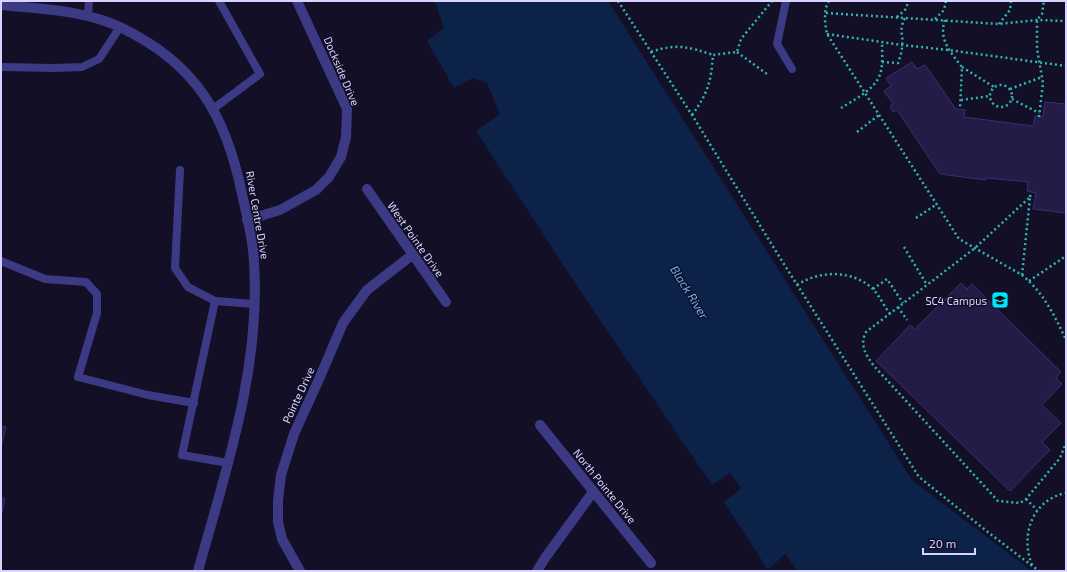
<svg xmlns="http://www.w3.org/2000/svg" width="1067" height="572" font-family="'Exo 2',sans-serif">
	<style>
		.water { fill: #0c2248 }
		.building { fill: #241b47; stroke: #3b2d73 }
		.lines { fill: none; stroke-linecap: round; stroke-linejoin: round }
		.path { stroke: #2fb8b0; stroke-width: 2.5; stroke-dasharray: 2 3; stroke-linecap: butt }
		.service { stroke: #3d3a85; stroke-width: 8 }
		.minor { stroke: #3d3a85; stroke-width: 10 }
		.labels { text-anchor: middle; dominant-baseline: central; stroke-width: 3; stroke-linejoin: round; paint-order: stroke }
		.street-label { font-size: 11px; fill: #d9d4ff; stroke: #130f26 }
		.poi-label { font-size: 11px; fill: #d9d4ff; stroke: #130f26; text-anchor: end }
		.water-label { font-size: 12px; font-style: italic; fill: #62b6ff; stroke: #130f26 }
	</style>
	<rect width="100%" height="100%" fill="#130f26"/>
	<polygon class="water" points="435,1 608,1 912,480 1032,571 796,571 797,570 785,554 768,570 724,502 741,488 730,473 712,485 581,292 476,131 500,114 487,83 473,78 454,88 427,41 444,28"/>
	<g class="building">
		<polygon points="912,62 917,69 925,65 956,109 965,110 964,117 1033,126 1035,116 1043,117 1045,102 1066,104 1066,213 1033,209 1036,193 1027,191 1028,182 986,178 986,180 940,174 897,110 893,112 890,106 893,104 884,91 891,86 886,78"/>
		<polygon points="961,283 967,289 972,284 1061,372 1056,378 1062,384 1042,405 1061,423 1042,442 1050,450 1010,491 876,361 910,325 915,329"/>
		<polygon points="1,426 6,427 1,447"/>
		<polygon points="1,498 5,499 1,516"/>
	</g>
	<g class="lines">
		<g class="path">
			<polyline points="618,1 692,115 777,253 919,477 989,533 1039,571"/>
			<path d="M829,1C823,10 825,24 827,34L959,239L1022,275C1043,292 1055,316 1066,340"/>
			<polyline points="826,13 999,24 1037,20 1066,21"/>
			<polyline points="897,17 905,10 909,1"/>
			<polyline points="935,19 944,10 946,1"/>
			<path d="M945,20C938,39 951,53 962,67L960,109"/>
			<polyline points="999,24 1010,10 1011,1"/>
			<polyline points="827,34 902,45 948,50 1066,66"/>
			<path d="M651,52C676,43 690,47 713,55"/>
			<polyline points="737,52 767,74"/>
			<path d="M882,62L898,63C900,57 902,52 902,46C904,34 898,32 905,18"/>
			<polyline points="962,67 994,87"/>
			<circle cx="1001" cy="96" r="11"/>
			<polyline points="1010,89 1042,77"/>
			<polyline points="1012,99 1039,113"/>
			<polyline points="961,100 990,96"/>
			<path d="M841,108C855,99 877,89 881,71C883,62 882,51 882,42"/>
			<path d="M692,115C708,93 711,82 713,55L737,52L741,39L772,1"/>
			<polyline points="1039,117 1043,83 1037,49 1037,20 1042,14 1044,1"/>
			<polyline points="857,132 879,115"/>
			<polyline points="1030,197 1031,192"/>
			<polyline points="916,218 937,204"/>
			<polyline points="904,247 927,285"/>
			<path d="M1022,275L1030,197L975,248L866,332C859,345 866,355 874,366L998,501L1020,503L1026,499L1060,458L1066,443"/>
			<polyline points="1029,281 1066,256"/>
			<path d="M797,285C820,270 851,270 872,288C879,295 884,306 890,314"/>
			<polyline points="873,289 887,279 903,303"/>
			<polyline points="898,307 907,320"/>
			<polyline points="1026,499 1037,510"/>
			<path d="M1032,565C1020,535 1032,500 1066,493"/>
		</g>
		<g class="service">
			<polyline points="786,1 777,44 792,69"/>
			<polyline points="88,16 89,1"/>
			<polyline points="1,67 54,68 82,67 99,59 120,27"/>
			<polyline points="213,109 260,74 219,1"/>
			<polyline points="180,170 175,268 188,287 215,301 254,304"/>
			<polyline points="1,261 45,279 86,282 97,294 97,313 78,377 148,395 194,403"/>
			<polyline points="215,301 182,455 228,463"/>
		</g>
		<g class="minor">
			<path d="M1,5C41,9 85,10 122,28C196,64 226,115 242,194C247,216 253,239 254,262C261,368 226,470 198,571"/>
			<polyline points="367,189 446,302"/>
			<polyline points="247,220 280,210 316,190 329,177 341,157 346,137 347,109 297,1"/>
			<polyline points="540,425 651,563"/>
			<polyline points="300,571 282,539 278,522 278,500 281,475 294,434 320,377 343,323 367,290 412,255"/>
			<polyline points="537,571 545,558 593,492"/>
		</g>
	</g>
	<defs>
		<g id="university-square" transform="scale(0.9)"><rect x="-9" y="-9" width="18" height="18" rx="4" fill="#00e5ff" stroke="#130f26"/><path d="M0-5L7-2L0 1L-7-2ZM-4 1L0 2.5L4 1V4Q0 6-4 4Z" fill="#111"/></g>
	</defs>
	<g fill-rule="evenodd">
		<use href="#university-square" x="1000" y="300"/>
	</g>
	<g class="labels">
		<g class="street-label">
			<text transform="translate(342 71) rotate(67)">Dockside Drive</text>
			<text transform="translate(258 215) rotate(80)">River Centre Drive</text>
			<text transform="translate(416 239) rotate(55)">West Pointe Drive</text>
			<text transform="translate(298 395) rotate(-65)">Pointe Drive</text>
			<text transform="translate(605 486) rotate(51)">North Pointe Drive</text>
		</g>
		<g class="poi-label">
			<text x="987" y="300">SC4 Campus</text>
		</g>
		<g class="water-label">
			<text transform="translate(690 292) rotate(58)">Black River</text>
		</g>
	</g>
	<rect width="1067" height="572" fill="none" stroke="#d9d4ff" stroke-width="4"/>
	<path d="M923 548v6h52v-6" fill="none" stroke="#d9d4ff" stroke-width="2"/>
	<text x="929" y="548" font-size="12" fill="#d9d4ff" stroke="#130f26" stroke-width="3" paint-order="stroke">20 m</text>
</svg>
